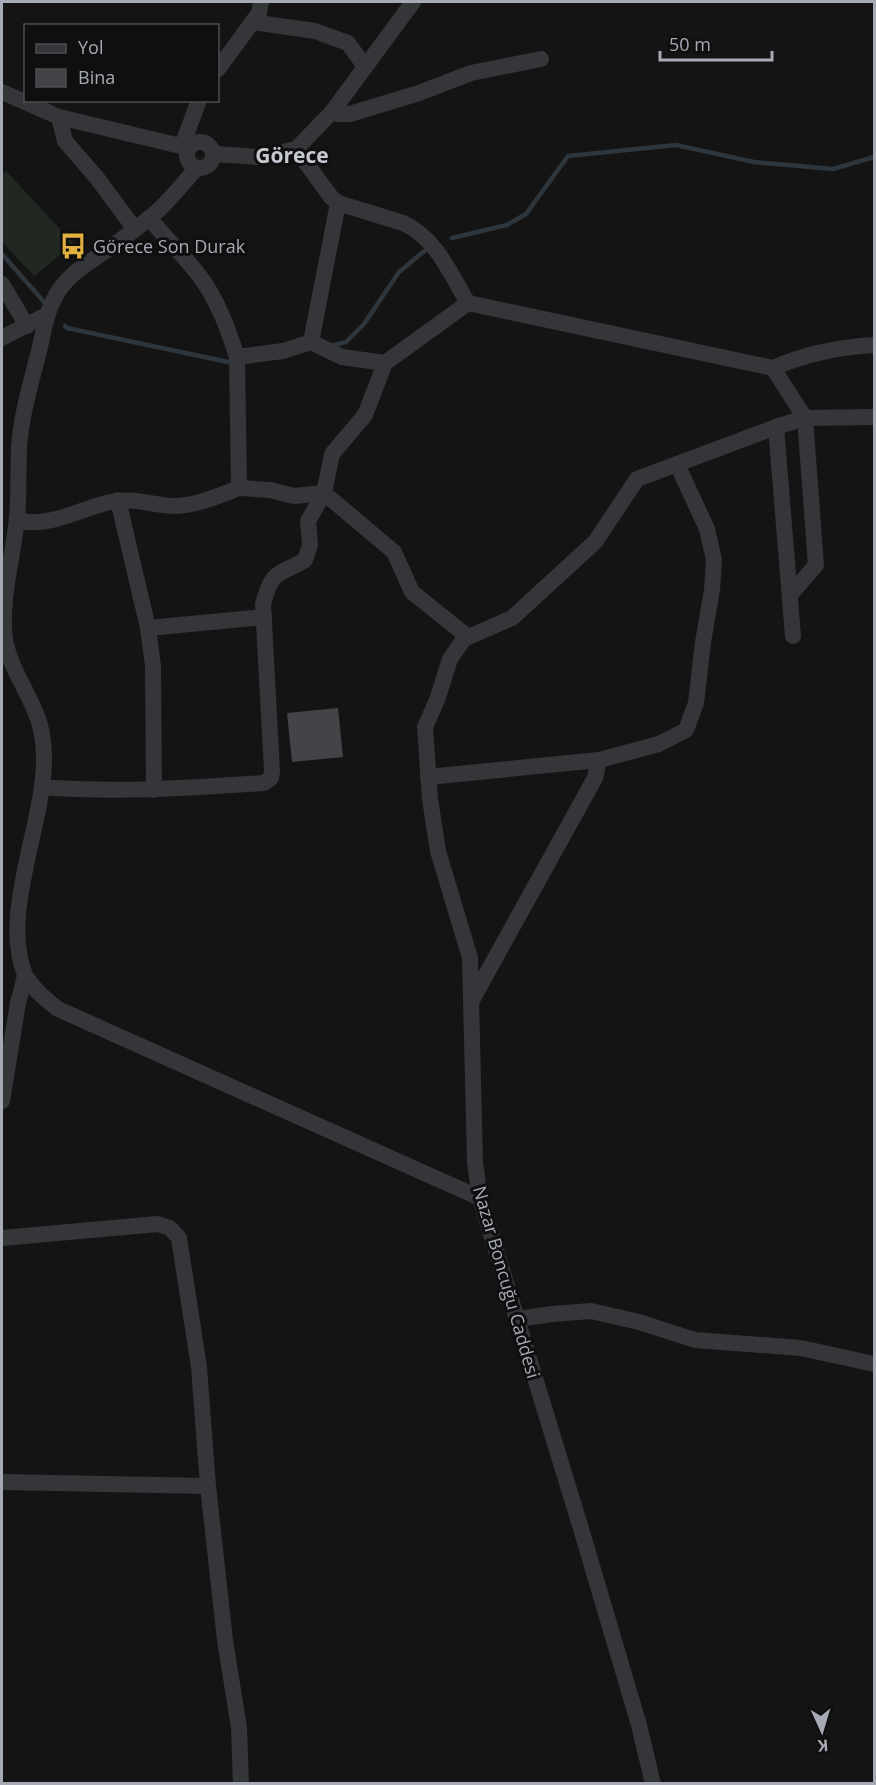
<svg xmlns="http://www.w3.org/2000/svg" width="876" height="1785" font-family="'Open Sans',sans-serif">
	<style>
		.green { fill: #202821 }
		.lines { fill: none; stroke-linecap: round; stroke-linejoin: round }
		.stream { stroke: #2e363d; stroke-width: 4.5 }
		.building { fill: #434448 }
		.minor { stroke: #35363a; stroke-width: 16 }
		.labels { text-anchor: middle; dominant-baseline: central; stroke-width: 6; stroke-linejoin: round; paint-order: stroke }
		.poi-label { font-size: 18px; fill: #a6aab4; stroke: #0f0f10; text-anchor: start }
		.street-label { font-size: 18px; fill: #a6aab4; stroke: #0f0f10 }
		.quarter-label { font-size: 21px; font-weight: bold; fill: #c7c9d1; stroke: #0f0f10 }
	</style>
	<rect width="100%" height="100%" fill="#141415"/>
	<polygon class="green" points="6,171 74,244 34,276 2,242 2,175"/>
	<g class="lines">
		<g class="stream">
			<polyline points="452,238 507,225 526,214 568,156 676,145 754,162 833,169 874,157"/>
			<polyline points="2,254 44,302"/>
			<polyline points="65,326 67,328 233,363"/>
			<polyline points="331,346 346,342 364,324 399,272 428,248"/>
		</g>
	</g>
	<polygon class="building" points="338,708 343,757 292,762 287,713"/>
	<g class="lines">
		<g class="minor">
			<polyline points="252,22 315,31 348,43 365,67"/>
			<polyline points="218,69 259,13 261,2"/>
			<polyline points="2,92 59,117 189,148"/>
			<polyline points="332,112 338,114 350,114 419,93 471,73 541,59"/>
			<polyline points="59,117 65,141 97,178 134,228"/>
			<circle cx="200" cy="155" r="13"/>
			<polyline points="182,146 199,100"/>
			<path d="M296,149L331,197L338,203L403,223C436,238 450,273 468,303L773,368L805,418L816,565L790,595"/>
			<polyline points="214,154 259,157 296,149 332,112 413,2"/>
			<path d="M197,168C181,185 166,206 148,219C137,228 125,237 114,245C91,262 65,274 53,301C45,317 43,335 39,351C31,383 21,415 19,448C18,471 19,495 17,518C13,559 0,599 5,640C10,666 24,685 34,709C41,723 44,743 44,759C44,826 0,913 25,975C33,989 45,999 58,1009L480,1198"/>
			<polyline points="2,284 27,326"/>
			<polyline points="2,338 48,314"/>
			<polyline points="311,342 338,203"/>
			<polyline points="237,357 283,351 311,342 342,357 385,363 468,303"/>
			<path d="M773,368C805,354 840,347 874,345"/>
			<polyline points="776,427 793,636"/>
			<polyline points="239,488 270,490 294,496 324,493 394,552 412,592 468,637"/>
			<polyline points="118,500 148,628 153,666 154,790"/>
			<path d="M17,520C48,529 79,509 110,502C132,497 151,505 173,506C196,506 218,496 239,488L237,357C228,329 217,298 198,274C183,255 165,237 149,218"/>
			<polyline points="148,628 264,617"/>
			<polyline points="428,777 599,760 659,744 686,730 696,703 703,642 712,590 714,560 707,529 677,464"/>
			<path d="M42,787C116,793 190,788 264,783L271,778L272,771L263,604C272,570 277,576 305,560L310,545L308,521L324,493L332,454L365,415L385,363"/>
			<polyline points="472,1000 595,778 599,760"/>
			<polyline points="2,1101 18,1003 25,976"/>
			<polyline points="2,1238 158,1224 170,1228 179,1238 199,1367 208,1486 225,1640 239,1728 241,1784"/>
			<polyline points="517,1319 552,1314 591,1311 639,1322 695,1340 801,1348 874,1364"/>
			<polyline points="2,1482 208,1486"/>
			<polyline points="653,1784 639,1725 579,1522 480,1198 475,1162 470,958 438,851 430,799 425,727 437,700 450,659 464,639 512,618 595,542 637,479 776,427 805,418 874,417"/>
		</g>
	</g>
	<defs>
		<g id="bus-bare" transform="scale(2.07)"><path d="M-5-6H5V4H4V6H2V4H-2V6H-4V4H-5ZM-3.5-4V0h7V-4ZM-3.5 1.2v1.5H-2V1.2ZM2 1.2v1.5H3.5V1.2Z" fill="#e2b13f" stroke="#0f0f10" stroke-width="2.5" paint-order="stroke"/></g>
	</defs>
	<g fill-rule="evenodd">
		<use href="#bus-bare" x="73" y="246"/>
	</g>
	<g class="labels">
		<g class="poi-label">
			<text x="93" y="246">Görece Son Durak</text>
		</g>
		<g class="street-label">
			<text transform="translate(507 1282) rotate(74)">Nazar Boncuğu Caddesi</text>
		</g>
		<g class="quarter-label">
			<text x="292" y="155">Görece</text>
		</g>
	</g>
	<rect width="876" height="1785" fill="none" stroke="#a6aab4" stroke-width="6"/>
	<rect x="24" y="24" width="195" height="78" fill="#0f0f10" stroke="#4b4d52" stroke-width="1.5"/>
	<rect x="36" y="44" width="30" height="9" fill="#35363a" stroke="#4b4d52" stroke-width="1.5"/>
	<text x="78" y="54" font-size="18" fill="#a6aab4">Yol</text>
	<rect x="36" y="69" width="30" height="18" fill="#434448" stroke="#4b4d52" stroke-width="1.5"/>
	<text x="78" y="84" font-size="18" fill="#a6aab4">Bina</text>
	<g transform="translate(822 1731) rotate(176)" stroke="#0f0f10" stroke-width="4.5" paint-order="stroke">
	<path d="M0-4.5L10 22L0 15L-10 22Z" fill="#a6aab4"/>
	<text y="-9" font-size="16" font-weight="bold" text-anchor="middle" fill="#a6aab4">K</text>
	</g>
	<path d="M660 51v9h112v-9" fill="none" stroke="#a6aab4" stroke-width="3"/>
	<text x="669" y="51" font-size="18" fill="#a6aab4" stroke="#0f0f10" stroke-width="4.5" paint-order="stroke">50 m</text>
</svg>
